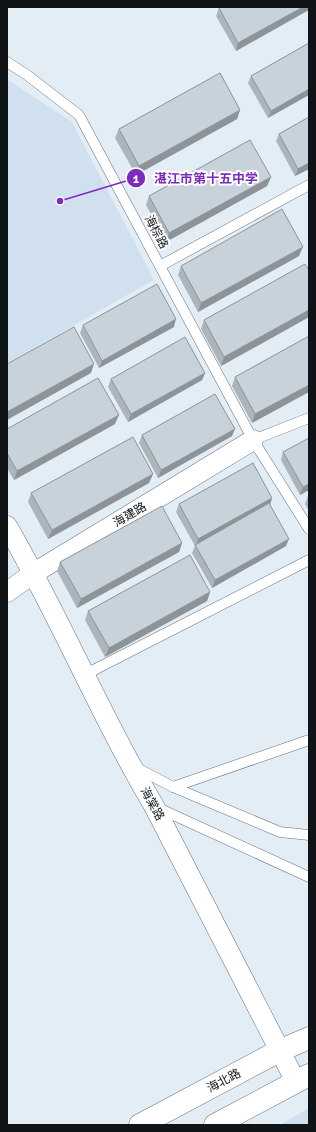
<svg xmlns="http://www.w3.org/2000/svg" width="316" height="1132" font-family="Signika,'Noto Sans SC',sans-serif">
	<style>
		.built { fill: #d1e0ee }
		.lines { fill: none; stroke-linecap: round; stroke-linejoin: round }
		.service-casing { stroke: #697279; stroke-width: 11 }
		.minor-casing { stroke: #697279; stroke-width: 21 }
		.tertiary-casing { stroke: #697279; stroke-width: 23 }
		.service { stroke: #fff; stroke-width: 10 }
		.minor { stroke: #fff; stroke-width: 20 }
		.tertiary { stroke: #fff; stroke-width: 22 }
		.wall { fill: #acb5bb }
		.shaded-wall { fill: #8c9399 }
		.building { fill: #c8d2da; stroke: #8c9399 }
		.labels { text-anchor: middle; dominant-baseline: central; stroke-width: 4; stroke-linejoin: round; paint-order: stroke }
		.street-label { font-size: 12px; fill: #111417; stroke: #fff }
		.leader { fill: none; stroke: #7b2cbf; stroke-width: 1.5 }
		.callout-dot { fill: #7b2cbf; stroke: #fff; stroke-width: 1.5 }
		.mark-label { font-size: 12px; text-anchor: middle; font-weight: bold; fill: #fff }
		.callout-label { font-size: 13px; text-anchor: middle; font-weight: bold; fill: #7b2cbf; stroke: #fff; stroke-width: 4; stroke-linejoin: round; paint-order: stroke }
	</style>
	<rect width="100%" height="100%" fill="#e3edf5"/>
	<g class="built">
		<polygon points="7,79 72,122 154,280 7,363"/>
		<polygon points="309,1108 309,1125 280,1125"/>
	</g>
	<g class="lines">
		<g class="service-casing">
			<g id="service">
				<polyline points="7,62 27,75 79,115 253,440 309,529"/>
				<polyline points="160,266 309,185"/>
				<polyline points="253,440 309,418"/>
				<polyline points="84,675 309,560"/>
				<polyline points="135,767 173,787 309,740"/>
				<polyline points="173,787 280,832 309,835"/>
				<polyline points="156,807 309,877"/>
			</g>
		</g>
		<g class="minor-casing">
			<g id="minor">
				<path d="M7,526C60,617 100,715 154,806L296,1082"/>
				<polyline points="7,592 34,573 253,440"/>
			</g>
		</g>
		<g class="tertiary-casing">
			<g id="tertiary">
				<polyline points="140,1125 279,1051 309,1038"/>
				<polyline points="215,1125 309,1075"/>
			</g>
		</g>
		<use href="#service" class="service"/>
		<use href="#minor" class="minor"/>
		<use href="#tertiary" class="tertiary"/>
	</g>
	<g class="wall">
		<polygon points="309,7 236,51 216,16 219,8"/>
		<polygon points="309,43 268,118 248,83 251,76"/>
		<polygon points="240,110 237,119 136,175 115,138 119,129"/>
		<polygon points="309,117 309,169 295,176 276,141 279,134"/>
		<polygon points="271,177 267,186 166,242 146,205 149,196"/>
		<polygon points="299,256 198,312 178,275 181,266"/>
		<polygon points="309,270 309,317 221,366 201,329 204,320"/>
		<polygon points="83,325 174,327 99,368 80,333"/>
		<polygon points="309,336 252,423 232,386 235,377"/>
		<polygon points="205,373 202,380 128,422 108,387 111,379"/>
		<polygon points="115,424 14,480 7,468 7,429"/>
		<polygon points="142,435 232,436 158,478 139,443"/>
		<polygon points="309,438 309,490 300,495 281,460 283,452"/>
		<polygon points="153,474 149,483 48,539 28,502 31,493"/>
		<polygon points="309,495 309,511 305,504 308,496"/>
		<polygon points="179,504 270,504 286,546 212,588 192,553 195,546 176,512"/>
		<polygon points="182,543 179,552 77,608 57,571 60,562"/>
		<polygon points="210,592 207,601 105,657 85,620 88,611"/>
	</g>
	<g class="shaded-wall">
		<polygon points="303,7 309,7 309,10 236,51 238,43"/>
		<polygon points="309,89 309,95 268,118 271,111"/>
		<polygon points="240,110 237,119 136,175 139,166"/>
		<polygon points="309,163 309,169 295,176 298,169"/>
		<polygon points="271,177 267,186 166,242 169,233"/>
		<polygon points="303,247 299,256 198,312 201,303"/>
		<polygon points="309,310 309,317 221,366 224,357"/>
		<polygon points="176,319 174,327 99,368 102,361"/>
		<polygon points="94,364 91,373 7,420 7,412"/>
		<polygon points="205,373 202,380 128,422 131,414"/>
		<polygon points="309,385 309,392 252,423 255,414"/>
		<polygon points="119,415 115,424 14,480 17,471"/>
		<polygon points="235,429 232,436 158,478 161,470"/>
		<polygon points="153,474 149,483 48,539 52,530"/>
		<polygon points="309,484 309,490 300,495 303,487"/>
		<polygon points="272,498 270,506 196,547 198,539"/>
		<polygon points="289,539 286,546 212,588 215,580"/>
		<polygon points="182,543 179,552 77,608 81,599"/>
		<polygon points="210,592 207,601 105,657 109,648"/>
	</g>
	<g class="building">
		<polygon points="221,7 303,7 238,43 219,8"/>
		<polygon points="309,43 309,89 271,111 251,76"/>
		<polygon points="220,73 240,110 139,166 119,129"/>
		<polygon points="309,117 309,163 298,169 279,134"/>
		<polygon points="250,140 271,177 169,233 149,196"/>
		<polygon points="282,209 303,247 201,303 181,266"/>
		<polygon points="305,264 309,270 309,310 224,357 204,320"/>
		<polygon points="157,284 176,319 102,361 83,325"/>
		<polygon points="74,327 94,364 7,412 7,364"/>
		<polygon points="309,336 309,385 255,414 235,377"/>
		<polygon points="185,337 205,373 131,414 111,379"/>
		<polygon points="98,378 119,415 17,471 7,453 7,429"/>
		<polygon points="215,394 235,429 161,470 142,435"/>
		<polygon points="133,437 153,474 52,530 31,493"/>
		<polygon points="309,438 309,484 303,487 283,452"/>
		<polygon points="253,463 272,498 198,539 179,504"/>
		<polygon points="269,503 289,539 215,580 195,545"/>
		<polygon points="162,506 182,543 81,599 60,562"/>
		<polygon points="190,555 210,592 109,648 88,611"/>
	</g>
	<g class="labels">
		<g class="street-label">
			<text transform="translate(156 232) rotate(62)">海棕路</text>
			<text transform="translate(130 515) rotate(-31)">海建路</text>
			<text transform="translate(152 804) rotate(61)">海棠路</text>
			<text transform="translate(224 1081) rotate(-28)">海北路</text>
		</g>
	</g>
	<path class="leader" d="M60 201L136 178"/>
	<g class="callout-dot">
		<circle cx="60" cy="201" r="4"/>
		<circle cx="136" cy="178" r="10"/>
	</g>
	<g class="mark-label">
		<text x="136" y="183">1</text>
	</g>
	<g class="callout-label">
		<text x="206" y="183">湛江市第十五中学</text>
	</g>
	<rect width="316" height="1132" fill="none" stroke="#111417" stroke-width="16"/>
</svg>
